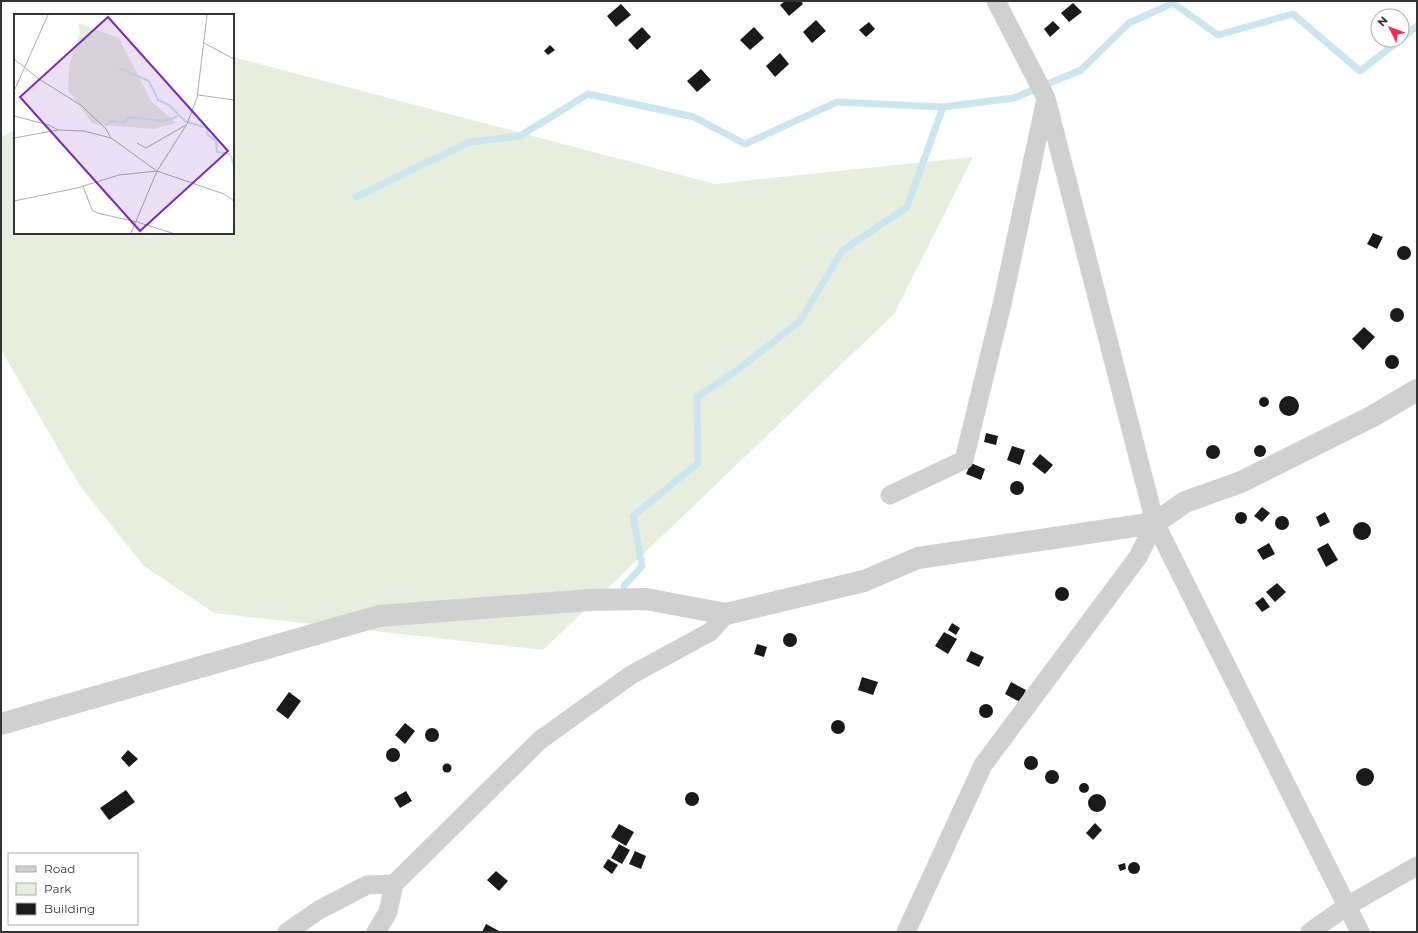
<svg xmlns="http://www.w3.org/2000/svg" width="1418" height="933" font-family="Montserrat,sans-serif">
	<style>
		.green { fill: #e8eede }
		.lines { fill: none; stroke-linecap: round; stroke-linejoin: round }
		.stream { stroke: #cce6f0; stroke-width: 7 }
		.building { fill: #1a1a1a }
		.minor { stroke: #d0d0d0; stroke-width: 19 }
		.tertiary { stroke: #d0d0d0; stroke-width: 22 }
		.inset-river { fill: none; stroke: #cce6f0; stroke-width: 2 }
		.inset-road { fill: none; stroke: #adadad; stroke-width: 1 }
		.view { fill: #7b2cbf; fill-opacity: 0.15; stroke: #7b2cbf; stroke-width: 2 }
		.inset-edge { fill: none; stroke: #333; stroke-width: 2 }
	</style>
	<rect width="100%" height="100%" fill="#fff"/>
	<polygon class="green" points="233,57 715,184 973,157 894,314 543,650 214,613 144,566 80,486 1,350 1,137 15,130 15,233 233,233"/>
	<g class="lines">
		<g class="stream">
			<polyline points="1402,38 1417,26"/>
			<polyline points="356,197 469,142 520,136 588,94 694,117 745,144 837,102 943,107 1014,98 1081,70 1129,23 1173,3 1218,35 1293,14 1360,71 1400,40"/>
			<polyline points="624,586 642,566 633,516 698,463 697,397 736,371 800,321 842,251 907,207 943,107"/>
		</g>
	</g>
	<g class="building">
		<polygon points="785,1 801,1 803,4 789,16 780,5"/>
		<polygon points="1073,3 1082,12 1069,22 1061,13"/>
		<polygon points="621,4 631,15 616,27 607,16"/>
		<polygon points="816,20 826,31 812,43 803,32"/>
		<polygon points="1053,21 1060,28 1050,37 1044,29"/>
		<polygon points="869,22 875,29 866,37 859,30"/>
		<polygon points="642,27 651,37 637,50 628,40"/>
		<polygon points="754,27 764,38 750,50 740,40"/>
		<polygon points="550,45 555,50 548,55 544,51"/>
		<polygon points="780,53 789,64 775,77 766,66"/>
		<polygon points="701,69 711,80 697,92 687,81"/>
		<polygon points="1373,233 1383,237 1377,249 1367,244"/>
		<circle cx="1404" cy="253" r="7"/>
		<circle cx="1397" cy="315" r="7"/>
		<polygon points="1364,327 1375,337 1363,350 1352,339"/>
		<circle cx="1392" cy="362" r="7"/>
		<circle cx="1289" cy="406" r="10"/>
		<circle cx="1264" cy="402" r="5"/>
		<polygon points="986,433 998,436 996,445 984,442"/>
		<circle cx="1213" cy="452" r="7"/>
		<circle cx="1260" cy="451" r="6"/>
		<polygon points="1012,446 1025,450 1020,465 1007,460"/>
		<polygon points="1040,454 1053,465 1045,474 1032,464"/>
		<polygon points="971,463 985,469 981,480 966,474"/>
		<circle cx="1017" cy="488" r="7"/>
		<polygon points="1262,507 1270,513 1262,522 1254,516"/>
		<circle cx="1241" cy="518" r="6"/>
		<polygon points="1325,512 1330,522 1320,527 1316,517"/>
		<circle cx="1282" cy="523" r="7"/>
		<circle cx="1362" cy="531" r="9"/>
		<polygon points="1269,543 1275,554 1263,560 1257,550"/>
		<polygon points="1328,543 1338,560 1326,567 1317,549"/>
		<polygon points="1277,583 1286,592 1275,602 1266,592"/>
		<circle cx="1062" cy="594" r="7"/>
		<polygon points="1263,597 1270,607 1262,612 1255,603"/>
		<polygon points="952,623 960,628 956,635 948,630"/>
		<polygon points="944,632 957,639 948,654 935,646"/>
		<circle cx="790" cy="640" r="7"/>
		<polygon points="757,644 767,647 764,657 754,654"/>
		<polygon points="971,651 984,657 979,667 966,661"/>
		<polygon points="862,677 878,682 873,695 858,690"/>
		<polygon points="1011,682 1026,690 1020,702 1005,694"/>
		<polygon points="289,692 301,701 288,719 276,710"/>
		<circle cx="986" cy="711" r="7"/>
		<circle cx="838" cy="727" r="7"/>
		<polygon points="405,723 415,731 405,744 395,735"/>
		<circle cx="432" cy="735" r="7"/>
		<circle cx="393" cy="755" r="7"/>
		<polygon points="128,750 138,759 129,767 121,758"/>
		<circle cx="1031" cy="763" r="7"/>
		<circle cx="447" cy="768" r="4.5"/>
		<circle cx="1365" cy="777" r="9"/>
		<circle cx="1052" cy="777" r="7"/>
		<circle cx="1084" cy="788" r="5"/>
		<polygon points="126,790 135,802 109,820 100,808"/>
		<polygon points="406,791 412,801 400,808 394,798"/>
		<circle cx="692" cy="799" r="7"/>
		<circle cx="1097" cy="803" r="9"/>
		<polygon points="1095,823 1102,830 1093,840 1086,833"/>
		<polygon points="619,824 634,832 626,846 611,837"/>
		<polygon points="619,844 630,850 622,864 611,858"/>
		<polygon points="635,851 646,856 641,869 629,864"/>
		<polygon points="608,859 618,865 612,874 603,867"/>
		<circle cx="1134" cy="868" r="6"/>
		<polygon points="1125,863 1126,869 1120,871 1118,865"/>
		<polygon points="496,871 508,881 499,891 487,880"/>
		<polygon points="486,924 501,932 482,932"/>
	</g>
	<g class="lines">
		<g class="minor">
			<polyline points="996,1 1046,98 1155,523 1360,932"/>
			<polyline points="890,495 964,460 1003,300 1045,103"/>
			<polyline points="287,932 319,910 367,885 394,884"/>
			<polyline points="376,932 388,912 394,884 540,740 631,675 710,632 726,614"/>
			<polyline points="906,932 983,765 1138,557 1155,523"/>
			<polyline points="1310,932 1347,906 1417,866"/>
		</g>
		<polyline class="tertiary" points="1,724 379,616 590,600 646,599 726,614 864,581 918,558 1155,523 1185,502 1241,482 1373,416 1417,390"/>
	</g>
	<g transform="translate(14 14)">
		<rect width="220" height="220" fill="#fff"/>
		<path d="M64,9L105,24L137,87L162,109L140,115L79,110L54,76L55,52L66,18Z" fill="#e8eede"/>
		<path class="inset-river" d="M105,54L135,67L144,86L155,91L171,107L193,114L194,121L202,127L203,138L216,140L220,152M91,112L99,107L109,109L116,103L151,107L164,102"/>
		<path class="inset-road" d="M190,29L220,45M0,45L25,65L68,92L92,115L97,124L143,157L210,180L220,187M0,77L34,1M184,81L220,86M0,102L35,111L44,116M0,124L44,116L70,117L97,124M123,129L132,134L172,111M69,172L78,196L83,199L123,208L158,219M0,187L63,174L105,161L143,157M117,219L143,157L173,110L183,84L193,1"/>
		<path class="view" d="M94,3L214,137L126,217L6,83Z"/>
		<rect width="220" height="220" class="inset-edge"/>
	</g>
	<rect width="1418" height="933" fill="none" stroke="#333333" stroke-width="4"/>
	<rect x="8" y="853" width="130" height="72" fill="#ffffff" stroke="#adadad"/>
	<rect x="16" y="866" width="20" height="6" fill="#d0d0d0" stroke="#adadad"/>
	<text x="44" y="873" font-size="12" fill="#333333">Road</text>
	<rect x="16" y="883" width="20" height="12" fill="#e8eede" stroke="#adadad"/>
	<text x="44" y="893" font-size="12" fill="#333333">Park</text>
	<rect x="16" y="903" width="20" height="12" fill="#1a1a1a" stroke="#adadad"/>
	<text x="44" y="913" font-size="12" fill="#333333">Building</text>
	<g transform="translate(1390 28) rotate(312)"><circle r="19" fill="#ffffff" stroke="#adadad"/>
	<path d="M0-3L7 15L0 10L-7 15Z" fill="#f32c50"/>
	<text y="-6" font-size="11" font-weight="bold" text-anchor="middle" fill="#333333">N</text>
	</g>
</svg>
